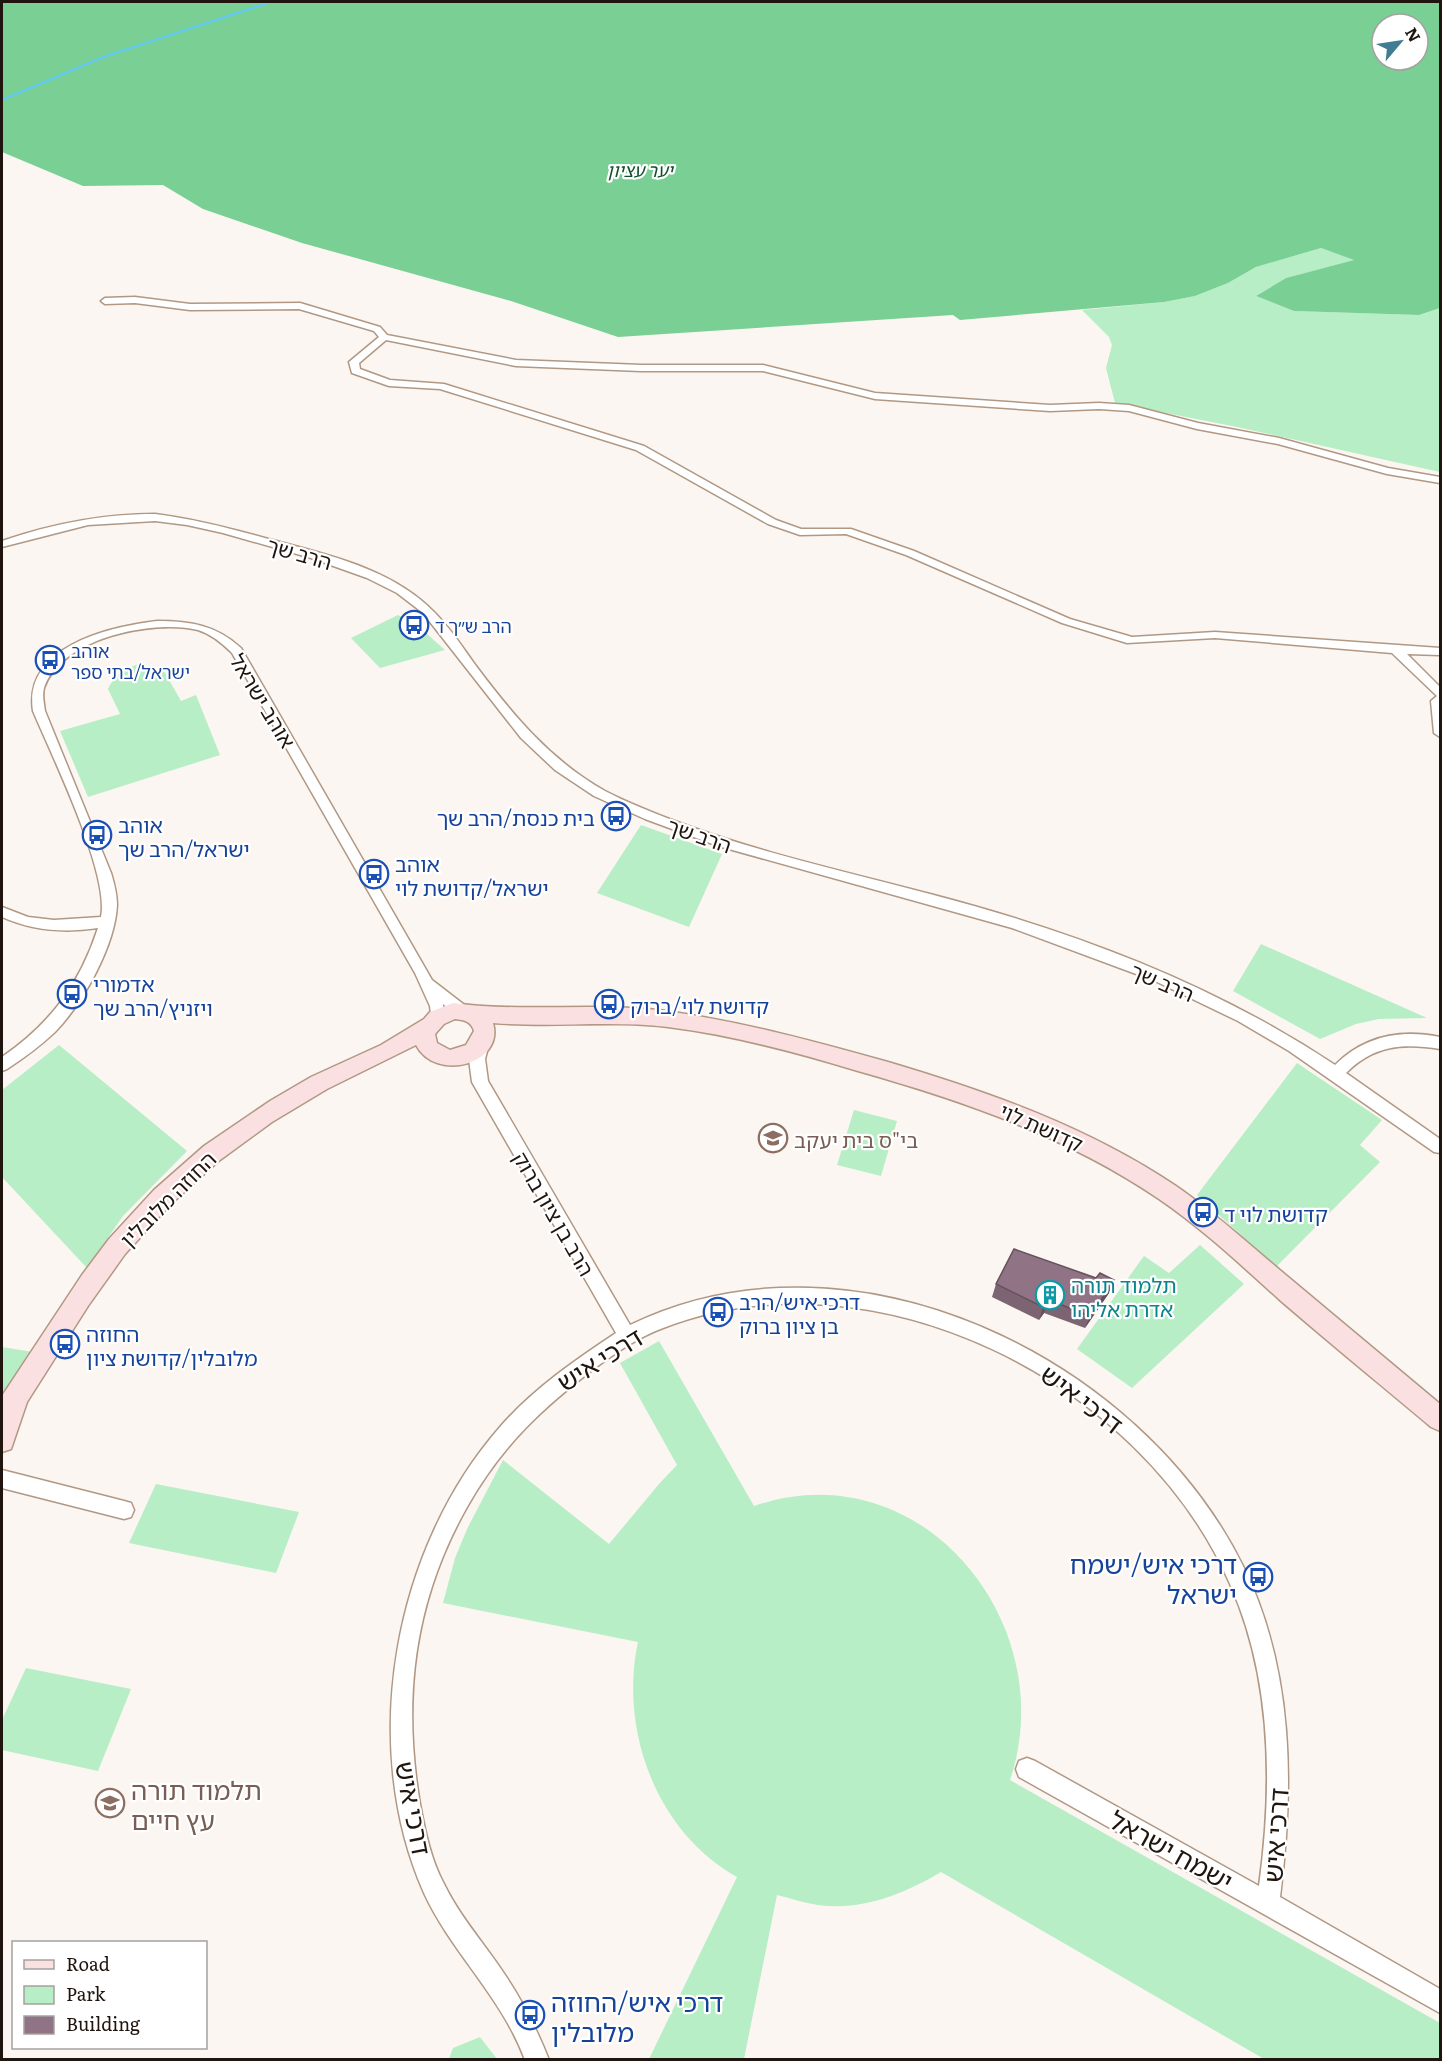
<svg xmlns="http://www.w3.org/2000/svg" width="1442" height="2061" font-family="Literata,'Noto Sans Hebrew',serif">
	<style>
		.green { fill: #b7eec6 }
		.forest { fill: #7acf95; fill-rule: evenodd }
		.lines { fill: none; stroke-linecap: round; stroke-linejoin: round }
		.stream { stroke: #60caf9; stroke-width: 2 }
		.street-casing { stroke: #b19884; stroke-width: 3 }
		.secondary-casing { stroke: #b19884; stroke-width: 3 }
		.street { fill: #fff; fill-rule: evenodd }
		.secondary { fill: #fae0e0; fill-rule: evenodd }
		.wall { fill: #7c6472 }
		.shaded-wall { fill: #65515d }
		.building { fill: #907485; stroke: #65515d; stroke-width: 1.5 }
		.labels { text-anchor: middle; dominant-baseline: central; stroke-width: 4.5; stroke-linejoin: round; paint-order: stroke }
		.far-park-label { font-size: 18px; font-style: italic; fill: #10512c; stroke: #fff }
		.far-transit-label { font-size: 18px; fill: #164399; stroke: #fff; text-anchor: start }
		.street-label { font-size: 21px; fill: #1f150e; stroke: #fff }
		.transit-label { font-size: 21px; fill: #164399; stroke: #fff; text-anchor: start }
		.education-label { font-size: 21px; fill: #785e54; stroke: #fff; text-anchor: start }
		.culture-label { font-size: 21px; fill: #0d838f; stroke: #fff; text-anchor: start }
		.near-street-label { font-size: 26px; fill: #1f150e; stroke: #fff }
		.near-transit-label { font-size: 26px; fill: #164399; stroke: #fff; text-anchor: end }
		.near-education-label { font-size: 26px; fill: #785e54; stroke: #fff; text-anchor: start }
	</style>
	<rect width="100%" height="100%" fill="#fbf6f1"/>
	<g class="green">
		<polygon points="1321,248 1355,260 1286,278 1256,296 1294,311 1419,315 1440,308 1440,472 1237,427 1115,403 1106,368 1112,345 1109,337 1082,310 1164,302 1195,296 1228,283 1256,267"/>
		<polygon points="398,615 419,627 445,650 380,668 351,638"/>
		<path d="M139,664L164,671L181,701L196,695L220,755L88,797L60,731L120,714L108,689C116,674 123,669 139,664Z"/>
		<polygon points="641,825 722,854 689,927 597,893"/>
		<polygon points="1261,944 1427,1018 1379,1019 1356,1024 1320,1039 1233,991"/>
		<polygon points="59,1045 187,1151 123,1216 87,1268 2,1177 2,1090"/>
		<polygon points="1297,1063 1382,1120 1360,1145 1380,1162 1276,1267 1197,1195"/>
		<polygon points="854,1110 897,1121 881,1176 837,1165"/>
		<polygon points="1200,1245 1244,1284 1132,1388 1077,1349 1144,1256 1169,1273"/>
		<path d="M659,1341L754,1506C920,1448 1063,1623 1010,1780L1440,2023V2059H1264L941,1872C904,1894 862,1911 818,1905C804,1903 790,1898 777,1895L744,2059H649L737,1877C656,1832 619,1729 638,1642L443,1603L455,1558L468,1527L503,1460L609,1544L659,1484L677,1465L620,1363Z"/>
		<polygon points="2,1347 33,1352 2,1409"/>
		<polygon points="156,1484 299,1512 276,1573 129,1543"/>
		<polygon points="26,1668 131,1689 98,1771 2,1750 2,1720"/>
		<polygon points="480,2037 497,2059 449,2059 453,2048"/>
	</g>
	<path class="forest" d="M2,2H1440V308L1419,315L1294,311L1256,296L1286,278L1354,260L1321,248L1256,267L1228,283L1195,296L1164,302L960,320L953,315L618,337L511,301L302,243L203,209L163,185L83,186L2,152ZM1382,24H1418V60H1382Z"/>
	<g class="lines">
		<polyline class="stream" points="2,100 103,57 271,2"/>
		<g class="street-casing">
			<g id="street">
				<polygon points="135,297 190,304 300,303 380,327 387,335 516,360 641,365 763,365 875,393 1050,405 1099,403 1129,405 1198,423 1279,438 1388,468 1440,477 1440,483 1387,474 1278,444 1197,429 1129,411 1099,409 1050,411 875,399 763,371 641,371 516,366 386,340 359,363 360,369 390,380 444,384 644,446 776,520 801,529 851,529 914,551 1070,619 1132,637 1215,632 1440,648 1440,655 1407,654 1440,687 1440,737 1434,733 1431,701 1437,696 1392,653 1215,638 1127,643 1062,623 906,555 846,534 800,535 768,524 636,450 440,389 389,386 352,373 349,362 379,337 374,331 299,309 190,310 135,303 105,304 101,301 105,298"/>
				<path d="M155,514C195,519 233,529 272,540C329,555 393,569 435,613C451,629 463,648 476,666C512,714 551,761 605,791C626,802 649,811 672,820C756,852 843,871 930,894C1072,931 1212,983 1335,1065C1364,1036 1401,1029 1440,1037V1049C1403,1043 1374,1045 1346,1073L1440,1139V1153L1434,1152L1289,1051L1238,1021L1155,981L1012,928L718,846L645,819L594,796L555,770L521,738L423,613L397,593L367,578L311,558L223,533L187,525L155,521L88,525L2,547V541C52,524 101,514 155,514Z"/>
				<path d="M157,621C190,621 216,625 241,648L432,980L467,1007L469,1011L467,1015H457L443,1004L444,1018L442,1022H432L430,1006L415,973L232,653C222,643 211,634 198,630C153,619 61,638 44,688C42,695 44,704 45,711L111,873C114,883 117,894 117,905C115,946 83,1003 55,1032C40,1046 24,1058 7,1069L2,1071V1057C50,1024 80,984 98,928C65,933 33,931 2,917V907L28,917L54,920L101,917C110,874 52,756 33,711C23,647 108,627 157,621Z"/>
				<path d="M481,1038L486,1040L489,1044L485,1059L488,1081L630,1325C852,1217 1141,1357 1244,1568C1294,1671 1294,1787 1280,1897L1440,1989V2013L1019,1777L1016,1769L1019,1761L1027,1758L1035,1761L1259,1886C1273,1785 1272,1678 1230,1584C1142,1382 875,1246 663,1328C639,1337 620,1350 599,1365C543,1407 502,1445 467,1507C414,1601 402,1698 420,1804C425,1831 431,1860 444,1884C459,1915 482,1941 501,1969C521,1998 536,2027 549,2060H525C502,1997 451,1952 424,1893C358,1744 394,1548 500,1427C532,1390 575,1360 616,1333L472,1082L469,1059L476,1040Z"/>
				<polygon points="2,1470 124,1501 131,1503 134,1510 131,1517 124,1519 2,1488"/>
			</g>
		</g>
		<g class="secondary-casing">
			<path id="secondary" d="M453,1003C526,1013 600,1001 673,1012C746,1023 817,1042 888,1062C989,1092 1088,1127 1176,1186C1211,1210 1243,1239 1275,1266C1330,1312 1385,1358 1440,1404V1431L1431,1427C1381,1385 1331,1344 1281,1301C1242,1266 1203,1229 1159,1199C1068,1137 964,1101 858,1071C796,1052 732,1035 668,1027C609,1020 551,1028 493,1023C505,1064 436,1083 416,1045L327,1089L272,1122L220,1160L171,1204L125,1254L88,1306L27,1402L11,1449L2,1452V1396L82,1275L109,1239L154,1190L204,1146L270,1101L311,1077L381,1045L424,1019L430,1012ZM455,1019C464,1020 471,1021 474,1031L466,1045L450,1050L437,1043L435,1034L444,1024Z"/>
		</g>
		<use href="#street" class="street"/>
		<use href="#secondary" class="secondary"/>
	</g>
	<polygon class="wall" points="996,1284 1109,1293 1085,1328 1044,1313 1039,1320 992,1297"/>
	<g class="shaded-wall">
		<polygon points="1114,1280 1109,1293 1085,1328 1090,1316"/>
		<polygon points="1049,1300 1044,1313 1039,1320 1043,1307"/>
	</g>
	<polygon class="building" points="1014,1249 1096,1278 1100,1273 1114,1280 1090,1316 1049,1300 1043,1307 996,1284"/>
	<defs>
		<g id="bus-ring" transform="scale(1.5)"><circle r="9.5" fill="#fff" stroke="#1a4fb4" stroke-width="1.5"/><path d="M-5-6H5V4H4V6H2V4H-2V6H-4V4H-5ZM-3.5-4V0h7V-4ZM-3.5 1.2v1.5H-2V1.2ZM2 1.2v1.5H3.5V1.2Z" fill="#1a4fb4"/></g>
		<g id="school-ring" transform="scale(1.5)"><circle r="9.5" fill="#fff" stroke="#8d6e63" stroke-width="1.5"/><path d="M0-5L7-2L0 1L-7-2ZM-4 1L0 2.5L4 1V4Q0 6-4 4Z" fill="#8d6e63"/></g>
		<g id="building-ring" transform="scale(1.5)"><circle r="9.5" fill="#fff" stroke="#0f9aa8" stroke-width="1.5"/><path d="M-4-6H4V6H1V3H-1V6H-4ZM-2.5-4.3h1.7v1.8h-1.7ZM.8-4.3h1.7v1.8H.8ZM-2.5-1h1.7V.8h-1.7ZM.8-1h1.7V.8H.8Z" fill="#0f9aa8"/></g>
	</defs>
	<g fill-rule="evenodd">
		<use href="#bus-ring" x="414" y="625"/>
		<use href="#bus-ring" x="50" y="660"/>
		<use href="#bus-ring" x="616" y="816"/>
		<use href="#bus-ring" x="97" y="835"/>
		<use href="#bus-ring" x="374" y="874"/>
		<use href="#bus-ring" x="72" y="994"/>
		<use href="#bus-ring" x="609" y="1004"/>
		<use href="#school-ring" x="773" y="1138"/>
		<use href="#bus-ring" x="1203" y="1212"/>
		<use href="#building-ring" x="1050" y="1295"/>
		<use href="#bus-ring" x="718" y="1312"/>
		<use href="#bus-ring" x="65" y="1344"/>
		<use href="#bus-ring" x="1258" y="1577"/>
		<use href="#school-ring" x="110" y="1803"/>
		<use href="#bus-ring" x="530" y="2015"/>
	</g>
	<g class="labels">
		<g class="far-park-label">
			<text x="640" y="169">יער עציון</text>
		</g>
		<g class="far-transit-label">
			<text x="435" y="625">הרב ש״ך ד</text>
			<text x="71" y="650">אוהב<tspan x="71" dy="21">ישראל/בתי ספר</tspan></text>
		</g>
		<g class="street-label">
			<text transform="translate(300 552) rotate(16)">הרב שך</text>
			<text transform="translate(264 700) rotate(59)">אוהב ישראל</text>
			<text transform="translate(700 834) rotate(19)">הרב שך</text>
			<text transform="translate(1163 981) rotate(23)">הרב שך</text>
			<text transform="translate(1042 1126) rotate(24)">קדושת לוי</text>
			<text transform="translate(167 1198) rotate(-45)">החוזה מלובלין</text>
			<text transform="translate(555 1213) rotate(60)">הרב בן ציון ברוק</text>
		</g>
		<g class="transit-label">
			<text x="595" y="816" text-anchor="end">בית כנסת/הרב שך</text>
			<text x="118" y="823">אוהב<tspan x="118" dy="24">ישראל/הרב שך</tspan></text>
			<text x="395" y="862">אוהב<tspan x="395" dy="24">ישראל/קדושת לוי</tspan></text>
			<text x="93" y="982">אדמורי<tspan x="93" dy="24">ויזניץ/הרב שך</tspan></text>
			<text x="630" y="1004">קדושת לוי/ברוק</text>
			<text x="1224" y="1212">קדושת לוי ד</text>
			<text x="739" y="1300">דרכי איש/הרב<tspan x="739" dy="24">בן ציון ברוק</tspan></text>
			<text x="86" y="1332">החוזה<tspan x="86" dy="24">מלובלין/קדושת ציון</tspan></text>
		</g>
		<g class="education-label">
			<text x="794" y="1138">בי"ס בית יעקב</text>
		</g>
		<g class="culture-label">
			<text x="1071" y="1283">תלמוד תורה<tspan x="1071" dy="24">אדרת אליהו</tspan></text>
		</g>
		<g class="near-street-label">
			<text transform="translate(599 1358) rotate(-32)">דרכי איש</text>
			<text transform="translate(1083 1398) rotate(37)">דרכי איש</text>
			<text transform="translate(415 1808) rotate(79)">דרכי איש</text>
			<text transform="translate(1274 1835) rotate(-86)">דרכי איש</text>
			<text transform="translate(1172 1849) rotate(29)">ישמח ישראל</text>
		</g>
		<g class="near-transit-label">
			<text x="1237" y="1562">דרכי איש/ישמח<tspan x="1237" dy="30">ישראל</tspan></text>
			<text x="551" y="2000" text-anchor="start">דרכי איש/החוזה<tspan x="551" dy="30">מלובלין</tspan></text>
		</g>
		<g class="near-education-label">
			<text x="131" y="1788">תלמוד תורה<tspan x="131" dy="30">עץ חיים</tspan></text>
		</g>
	</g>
	<rect width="1442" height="2061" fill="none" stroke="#1f150e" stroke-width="6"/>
	<rect x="12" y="1941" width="195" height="108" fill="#ffffff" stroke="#a5a19f" stroke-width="1.5"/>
	<rect x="24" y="1960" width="30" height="9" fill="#fae0e0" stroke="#a5a19f" stroke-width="1.5"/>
	<text x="66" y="1971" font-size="18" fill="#1f150e">Road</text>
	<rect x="24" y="1986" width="30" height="18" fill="#b7eec6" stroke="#a5a19f" stroke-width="1.5"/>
	<text x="66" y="2001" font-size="18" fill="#1f150e">Park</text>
	<rect x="24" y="2016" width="30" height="18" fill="#907485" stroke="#a5a19f" stroke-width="1.5"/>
	<text x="66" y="2031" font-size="18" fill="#1f150e">Building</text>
	<g transform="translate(1400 42) rotate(61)"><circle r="28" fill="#ffffff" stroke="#a5a19f" stroke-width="1.5"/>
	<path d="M0-4.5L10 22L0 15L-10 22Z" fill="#407d93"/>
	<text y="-9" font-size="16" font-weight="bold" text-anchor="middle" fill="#1f150e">N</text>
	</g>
</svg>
